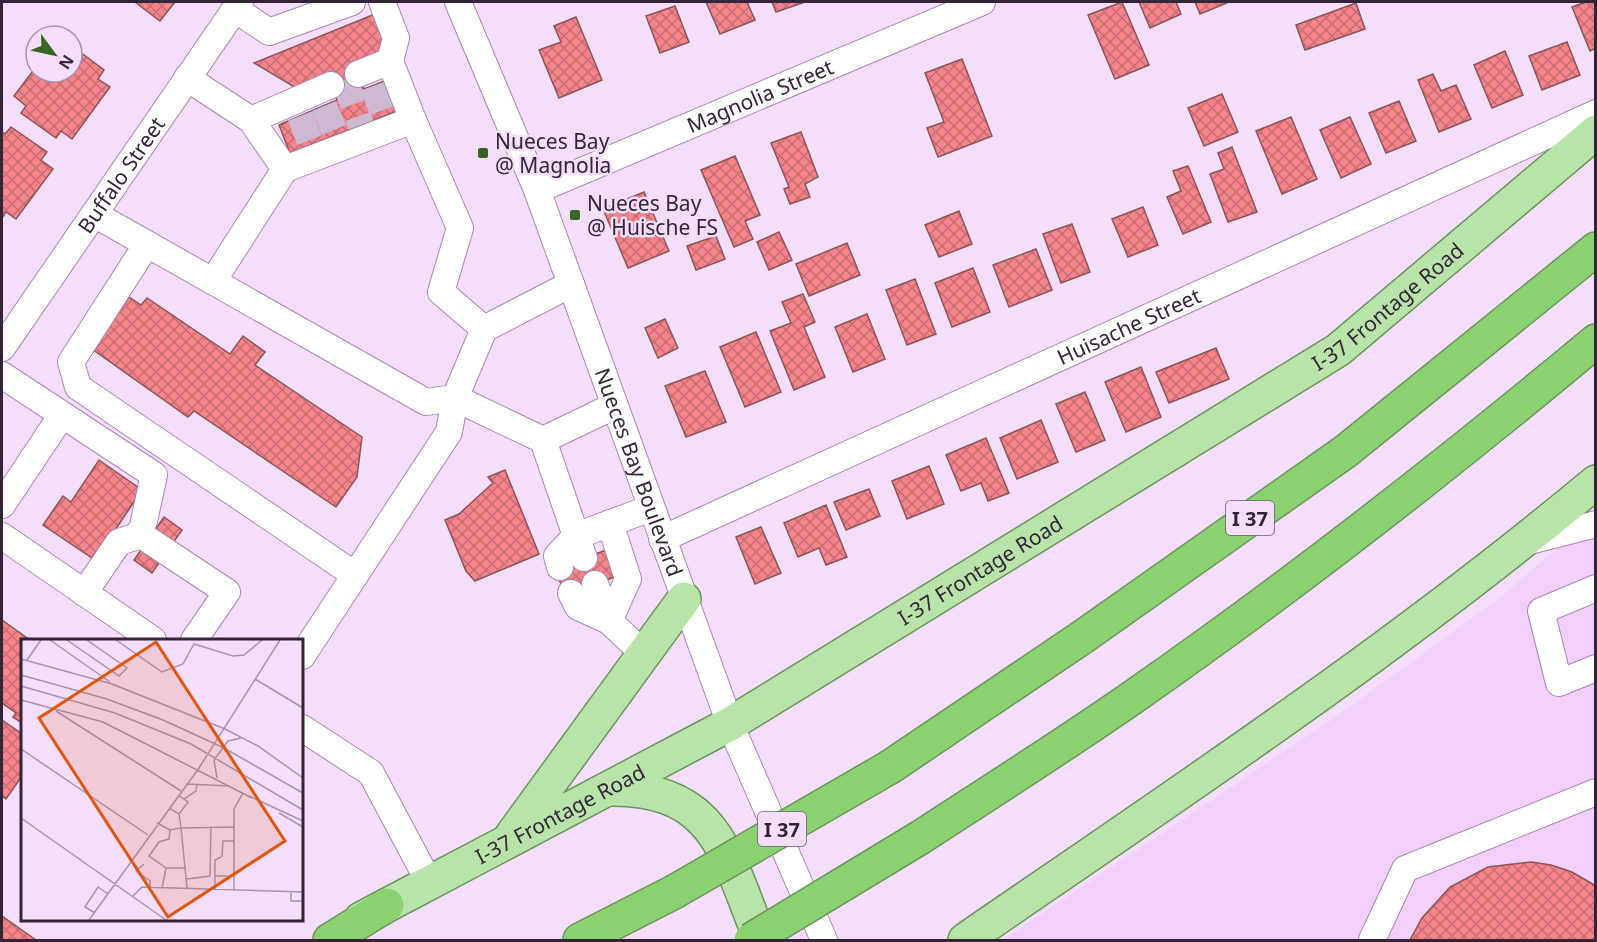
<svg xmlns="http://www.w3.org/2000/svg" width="1597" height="942" font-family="'Noto Sans',sans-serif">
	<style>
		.built { fill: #f1d0fb }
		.building { fill: url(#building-cross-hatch); stroke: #8c5456; stroke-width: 1.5 }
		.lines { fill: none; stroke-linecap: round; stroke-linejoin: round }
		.minor-tunnel { stroke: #cdb9d4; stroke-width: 26; stroke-dasharray: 26 13; stroke-linecap: butt }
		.minor-casing { stroke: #a886b3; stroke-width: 28 }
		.major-casing { stroke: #6c955c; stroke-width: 36 }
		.highway-casing { stroke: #6c955c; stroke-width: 36 }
		.minor { stroke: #fff; stroke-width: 26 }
		.major { stroke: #b9e4a9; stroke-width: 33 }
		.highway { stroke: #8ad270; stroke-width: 33 }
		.highway-bridge-casing { stroke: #6c955c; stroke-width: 36; stroke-linecap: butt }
		.highway-bridge { stroke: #8ad270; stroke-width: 33 }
		.poi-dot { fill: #376524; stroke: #f4defb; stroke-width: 2 }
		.labels { text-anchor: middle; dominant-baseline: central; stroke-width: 5; stroke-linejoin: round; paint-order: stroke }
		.shield { fill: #f4defb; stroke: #6d5c72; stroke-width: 1.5 }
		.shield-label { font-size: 20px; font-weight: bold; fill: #332537 }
		.street-label { font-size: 21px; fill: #332537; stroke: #f4defb }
		.poi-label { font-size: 21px; fill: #332537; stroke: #f4defb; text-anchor: start }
		.inset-road { fill: none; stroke: #a794ad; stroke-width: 1.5 }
		.view { fill: #df560e; fill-opacity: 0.15; stroke: #df560e; stroke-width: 3 }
		.inset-edge { fill: none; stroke: #332537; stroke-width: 3 }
	</style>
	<defs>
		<pattern id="building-cross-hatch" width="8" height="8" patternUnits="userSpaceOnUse" patternTransform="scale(1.5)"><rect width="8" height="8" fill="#f4848a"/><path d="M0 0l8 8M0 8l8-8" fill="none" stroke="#c66c72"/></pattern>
	</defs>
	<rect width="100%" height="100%" fill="#f4defb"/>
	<polygon class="built" points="1595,515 1595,940 1002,940 1333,719 1501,597"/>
	<g class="building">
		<polygon points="135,2 175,2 160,21"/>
		<polygon points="706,2 747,2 755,20 720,34"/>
		<polygon points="772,2 805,2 776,12"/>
		<polygon points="1122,2 1149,65 1115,79 1088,15"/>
		<polygon points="1139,2 1176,2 1181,14 1150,28"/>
		<polygon points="1195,2 1229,2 1200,14"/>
		<polygon points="1586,2 1596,2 1596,48 1590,51 1572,7"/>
		<polygon points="1356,3 1365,29 1305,50 1296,25"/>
		<polygon points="675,6 689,42 660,53 646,16"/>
		<polygon points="375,14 390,50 358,74 364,89 387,80 400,110 290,153 279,125 337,100 327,75 296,88 254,63"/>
		<polygon points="576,17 602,80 559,98 539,50 561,42 554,26"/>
		<polygon points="1567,42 1580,75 1542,90 1529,56"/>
		<polygon points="72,46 104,70 98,79 110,87 72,139 61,131 56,138 21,113 26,106 14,96 36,67 36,72 72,72"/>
		<polygon points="1505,51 1523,95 1492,108 1474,65"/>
		<polygon points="962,59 992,136 938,157 927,128 944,122 925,73"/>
		<polygon points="1433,74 1441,91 1456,85 1471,119 1439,132 1418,80"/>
		<polygon points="1222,94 1238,132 1204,146 1188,108"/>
		<polygon points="1399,101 1416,141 1386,153 1369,113"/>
		<polygon points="1291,117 1317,179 1282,194 1256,131"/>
		<polygon points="1350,117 1371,164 1341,178 1320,130"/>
		<polygon points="11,127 47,152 41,160 53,169 16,219 6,212 2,218 2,132 5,134"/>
		<polygon points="801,132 818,177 805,184 810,197 790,204 784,189 789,187 771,143"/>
		<polygon points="1232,147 1257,212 1228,222 1210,174 1224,169 1218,153"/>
		<polygon points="735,156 760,215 745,221 753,239 734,247 701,170"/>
		<polygon points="1188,166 1211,222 1183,234 1167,197 1181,191 1173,171"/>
		<polygon points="644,192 669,251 628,268 603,209"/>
		<polygon points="1143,207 1158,245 1128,257 1112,219"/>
		<polygon points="959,211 972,244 939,257 925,225"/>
		<polygon points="1072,224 1090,272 1061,283 1043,234"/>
		<polygon points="779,232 792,260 769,270 757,242"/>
		<polygon points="716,236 725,259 696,270 687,246"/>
		<polygon points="847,243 860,275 809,296 796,264"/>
		<polygon points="1036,249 1052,290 1009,307 993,265"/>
		<polygon points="973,268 990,312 952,327 935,283"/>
		<polygon points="915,279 936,334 907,345 886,290"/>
		<polygon points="803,294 815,322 804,327 825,377 794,390 770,331 791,323 782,302"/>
		<polygon points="129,297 141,305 147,298 230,354 243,336 265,352 255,365 362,437 357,477 336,507 194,411 188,417 92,349"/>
		<polygon points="867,314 885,359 853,372 835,327"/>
		<polygon points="665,319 678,348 658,358 645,328"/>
		<polygon points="756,332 781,392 745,407 720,347"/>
		<polygon points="1216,348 1229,379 1169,403 1156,372"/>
		<polygon points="1141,367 1161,417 1126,432 1105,382"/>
		<polygon points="705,371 726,422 686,437 665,386"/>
		<polygon points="1085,392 1105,440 1076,452 1056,404"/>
		<polygon points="1041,420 1058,462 1017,479 1000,438"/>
		<polygon points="986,438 1009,493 988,501 981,483 961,491 946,455"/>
		<polygon points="99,460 142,490 95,560 43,525 63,496 71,502"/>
		<polygon points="929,466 944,504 907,519 892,481"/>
		<polygon points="505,470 539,554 475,581 466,571 445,520 459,514 493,483 488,477"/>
		<polygon points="869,489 880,516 846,530 834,502"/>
		<polygon points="826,505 847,557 826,565 819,548 798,557 784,523"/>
		<polygon points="164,517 182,530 152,573 134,560"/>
		<polygon points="761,527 781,573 755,584 736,537"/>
		<polygon points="606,550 617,576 566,596 555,570"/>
		<polygon points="2,620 30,640 22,640 22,723 13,717 16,713 2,703"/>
		<polygon points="2,720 22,734 22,776 6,799 2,796"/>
		<polygon points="1531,862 1551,865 1572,872 1596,886 1596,940 1410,940 1422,918 1450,887 1488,867"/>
		<polygon points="2,916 36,940 2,940"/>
	</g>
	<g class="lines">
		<g class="minor-tunnel">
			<polyline points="344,80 361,125"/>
			<polyline points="373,86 384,116"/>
			<polyline points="324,106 336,135"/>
			<polyline points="300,116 311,144"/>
		</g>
		<g class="minor-casing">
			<g id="minor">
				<polyline points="382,2 396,38 390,61"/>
				<path id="s1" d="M458,2L537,190L730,724L824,940"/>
				<polyline points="235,9 269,32 352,2"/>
				<polyline points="358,74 390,61 413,120"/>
				<polyline points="187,78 251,120 285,169 413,120 460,228 441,292 484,329"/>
				<polyline points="251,120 331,85"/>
				<path id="s2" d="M537,190L982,2"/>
				<polyline points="94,214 426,402 455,398 449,432 302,656"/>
				<polyline points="147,244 71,362 78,387 355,575"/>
				<polyline points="213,281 285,169"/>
				<polyline points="571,284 484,329 455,398 543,440 614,406"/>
				<path id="s3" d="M2,348L240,2"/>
				<polyline points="2,375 154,475 144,521"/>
				<polyline points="543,440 576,536 651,508"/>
				<polyline points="2,505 62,415"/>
				<polyline points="610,523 628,579 609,621 644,654"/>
				<polyline points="141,530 141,535 227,592 194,640"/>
				<polyline points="2,536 153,640"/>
				<path id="s4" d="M662,539L1596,113"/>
				<polyline points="1526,542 1596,524"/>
				<polyline points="560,567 557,556 576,536 584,558"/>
				<polyline points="595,584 609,621"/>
				<polyline points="1596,588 1541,611 1559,683 1596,668"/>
				<polyline points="84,593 119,542 141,535"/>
				<polyline points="571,593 578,607 609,621"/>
				<polyline points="302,728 371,773 429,882"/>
				<polyline points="1372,940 1405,869 1596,792"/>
			</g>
		</g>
		<g class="major-casing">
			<g id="major">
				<path d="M608,789C718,787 726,856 761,940"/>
				<polyline points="512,835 684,599"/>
				<path id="s5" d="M361,919L730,724L1338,350L1596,132"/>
				<path d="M965,940C1179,793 1396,649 1596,482"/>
			</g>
		</g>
		<g class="highway-casing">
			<g id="highway">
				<polyline points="890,767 1084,636 1346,451 1596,249"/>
				<path d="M921,837C993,790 1066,744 1136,695C1295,584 1447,465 1596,341"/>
				<polyline points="330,940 387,905"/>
				<polyline points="580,940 674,892"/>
			</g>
		</g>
		<use href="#minor" class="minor"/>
		<use href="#major" class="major"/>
		<use href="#highway" class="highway"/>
		<g class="highway-bridge-casing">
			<g id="highway-bridge">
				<polyline points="674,892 890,767"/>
				<polyline points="751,940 921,837"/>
			</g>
		</g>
		<use href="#highway-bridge" class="highway-bridge"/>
	</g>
	<g class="poi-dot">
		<rect x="477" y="147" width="12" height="12" rx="3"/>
		<rect x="569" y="209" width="12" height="12" rx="3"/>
	</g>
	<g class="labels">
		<g class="shield">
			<rect x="1226" y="501" width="48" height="34" rx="4.5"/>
			<rect x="758" y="812" width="48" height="34" rx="4.5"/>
		</g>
		<g class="shield-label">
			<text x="1250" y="518">I 37</text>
			<text x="782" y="829">I 37</text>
		</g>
		<g class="street-label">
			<text stroke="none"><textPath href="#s2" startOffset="242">Magnolia Street</textPath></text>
			<text stroke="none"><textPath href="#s3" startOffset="210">Buffalo Street</textPath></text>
			<text stroke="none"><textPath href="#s5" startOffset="1197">I-37 Frontage Road</textPath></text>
			<text stroke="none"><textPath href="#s4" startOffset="513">Huisache Street</textPath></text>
			<text stroke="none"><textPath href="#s1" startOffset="504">Nueces Bay Boulevard</textPath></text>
			<text stroke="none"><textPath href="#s5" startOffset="711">I-37 Frontage Road</textPath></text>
			<text stroke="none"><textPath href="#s5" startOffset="225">I-37 Frontage Road</textPath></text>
		</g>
		<g class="poi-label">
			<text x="495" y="141">Nueces Bay<tspan x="495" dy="24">@ Magnolia</tspan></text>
			<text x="587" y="203">Nueces Bay<tspan x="587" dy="24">@ Huische FS</tspan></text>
		</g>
	</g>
	<g transform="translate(21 639)">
		<rect width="282" height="282" fill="#f4defb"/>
		<path class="inset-road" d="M29,1L89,43M46,1L98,37L106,29L66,1M95,1L141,33L162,25L173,5L212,17L223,16L241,1M0,20L91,45L204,90L237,107L282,139M6,21L20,1M0,36L86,60L142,81L203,109L282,154M234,40L282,69M0,47L94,74L170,105L282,171M0,61L82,83L231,159M35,72L160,152M0,110L127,196M196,139L193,121L207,102L220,99M166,145L209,147M157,156L167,163L158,175M228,157L282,182M163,160L175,152L176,145M258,174L282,188M0,179L145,281M136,184L149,191L160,189L158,175L148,169M213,188V170L222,154M201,218L202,202H213M123,225L115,232L129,242V248M145,229H165M194,237H213M166,240L189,237L190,188M141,249L145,229L128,217L138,203L148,200L149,191M166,249L160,189L213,188V251M194,250V221L200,218M270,252V262H282M112,257L121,248L282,253M74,274L64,268L77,248L87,255M68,281L178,129L259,1"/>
		<path class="view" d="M135,3L264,202L147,278L18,79Z"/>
		<rect width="282" height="282" class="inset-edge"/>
	</g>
	<rect width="1597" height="942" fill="none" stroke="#332537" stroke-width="6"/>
	<g transform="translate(54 54) rotate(123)"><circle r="28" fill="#f4defb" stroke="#a794ad" stroke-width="1.5"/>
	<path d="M0-4.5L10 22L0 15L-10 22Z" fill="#376524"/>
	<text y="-9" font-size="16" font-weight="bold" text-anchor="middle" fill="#332537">N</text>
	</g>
</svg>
